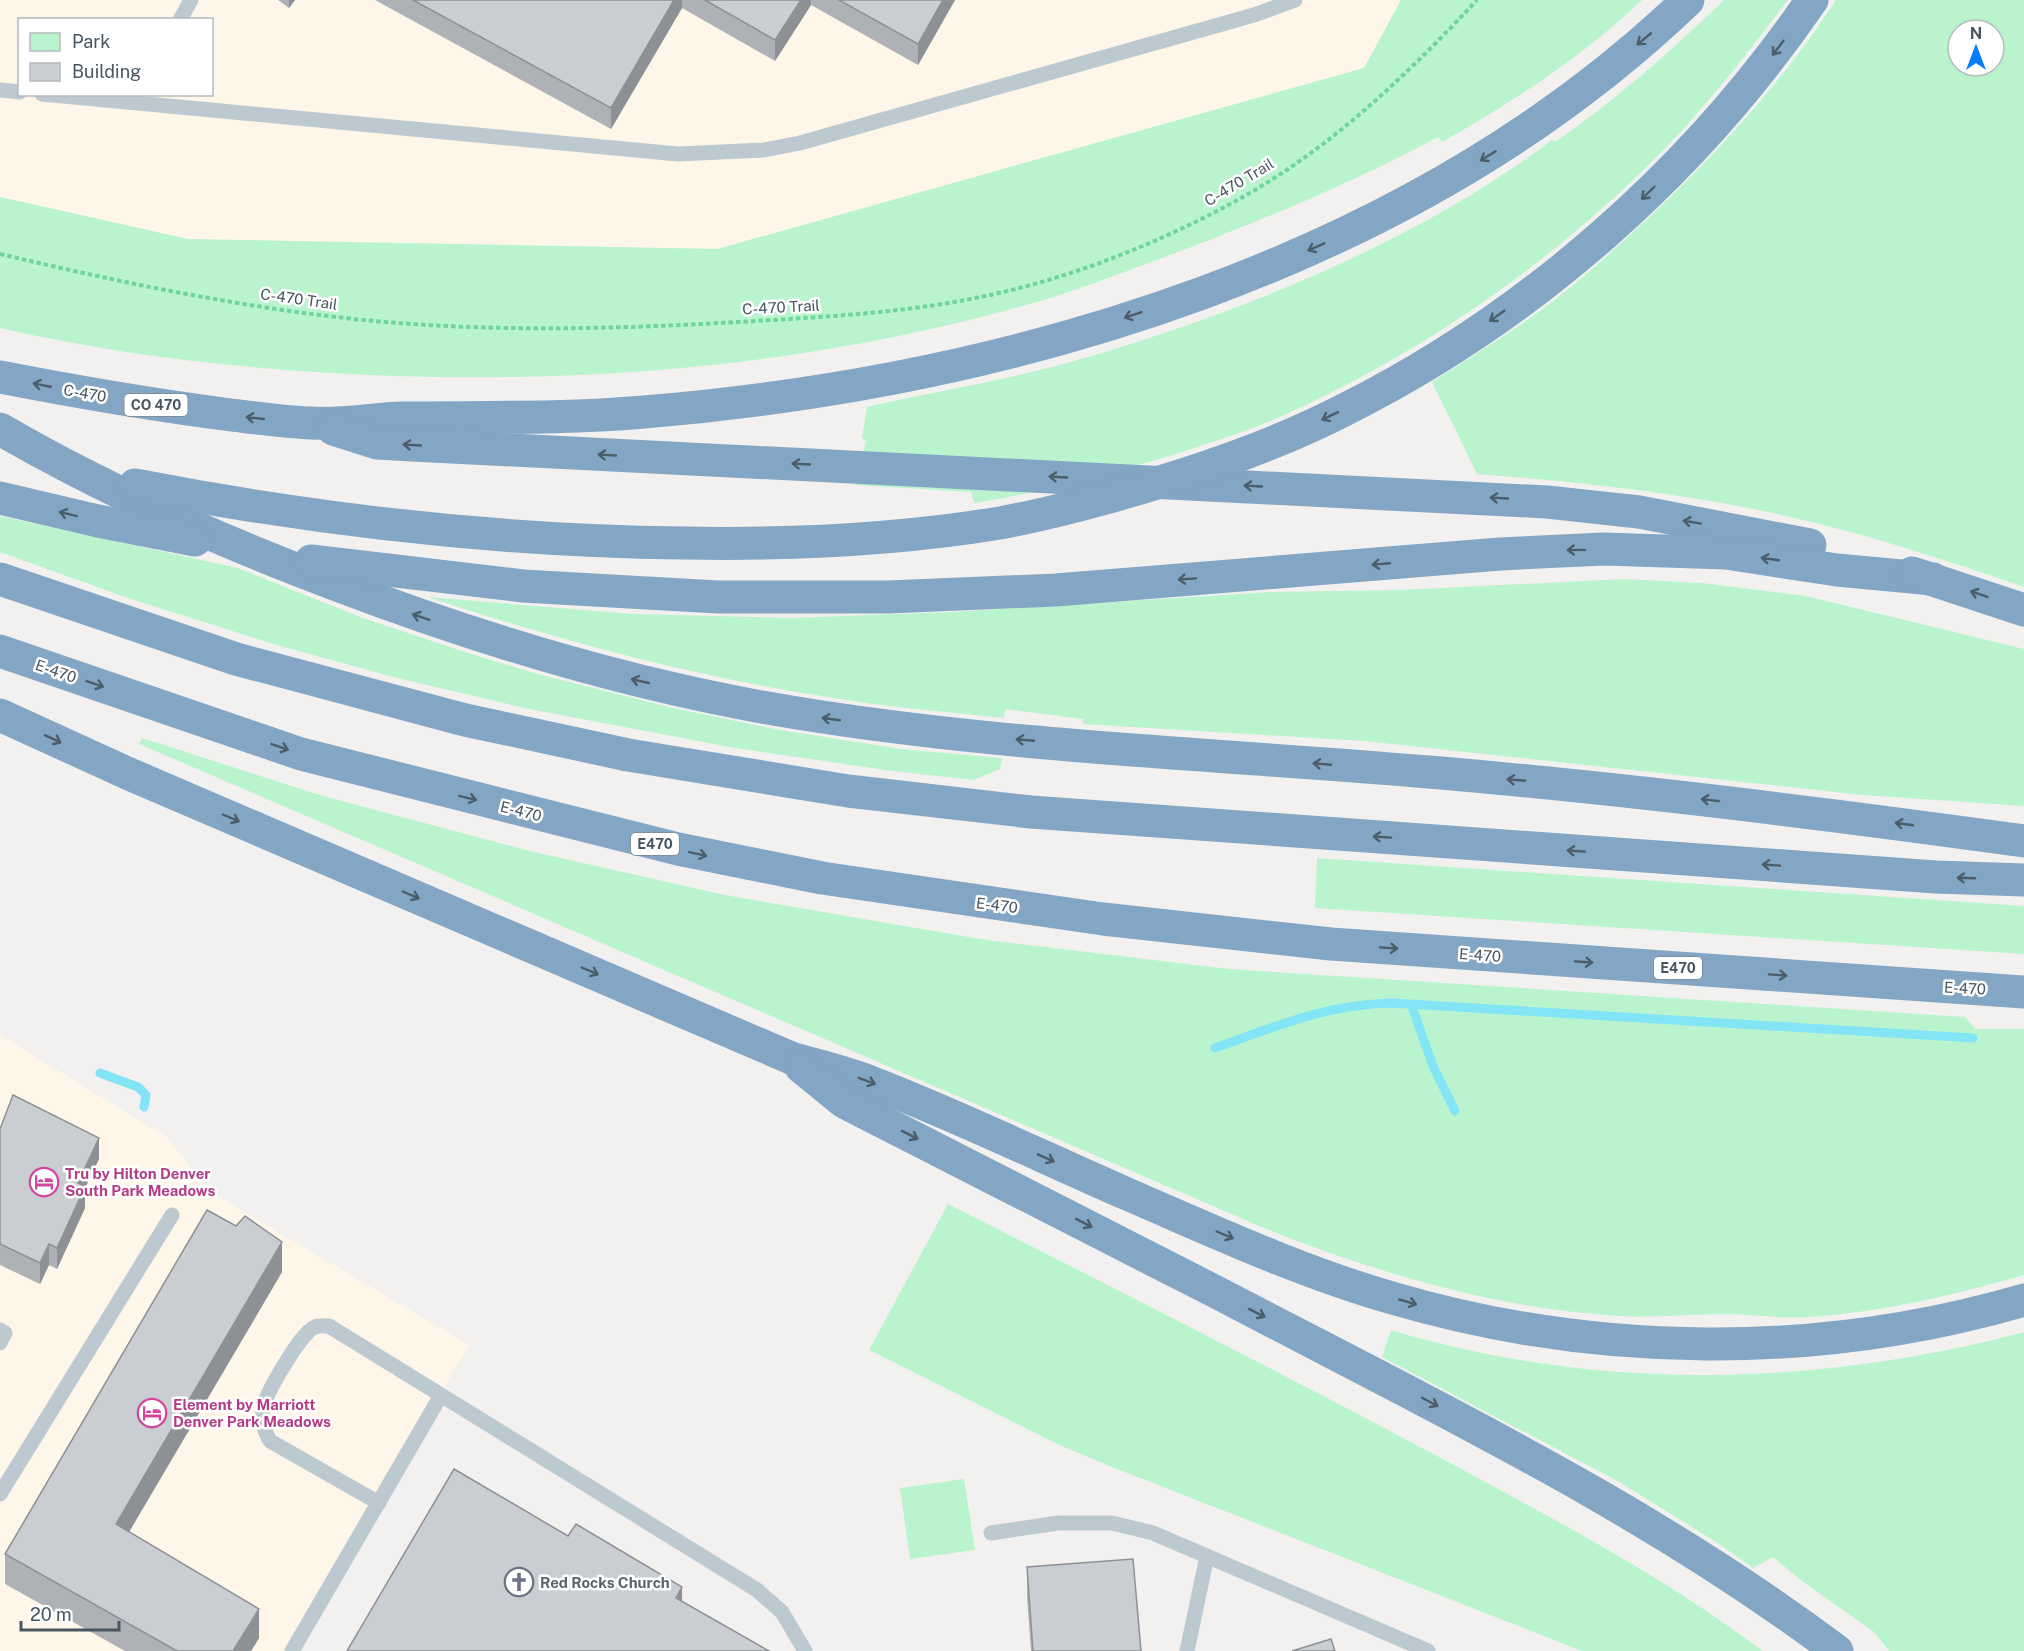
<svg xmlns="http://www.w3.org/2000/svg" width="2024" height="1651" font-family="'Public Sans',sans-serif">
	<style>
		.commercial { fill: #fef7e9; fill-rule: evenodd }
		.green { fill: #baf4ce; fill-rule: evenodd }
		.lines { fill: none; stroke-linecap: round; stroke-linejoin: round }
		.stream { stroke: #83e4f6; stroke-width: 9 }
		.path { stroke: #6ed69d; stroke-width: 4; stroke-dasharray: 4.5 3; stroke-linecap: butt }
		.lane { stroke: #bcc9d1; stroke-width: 15 }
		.highway { stroke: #83a6c4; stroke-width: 33 }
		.wall { fill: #aeb1b5 }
		.shaded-wall { fill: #8d9094 }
		.building { fill: #caced3; stroke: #8d9094; stroke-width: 1.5 }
		.oneway { stroke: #4c5d6a }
		.labels { text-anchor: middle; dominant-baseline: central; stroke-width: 5; stroke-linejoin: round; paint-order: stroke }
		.shield { fill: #fff; stroke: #7e8890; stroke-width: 1.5 }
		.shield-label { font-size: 14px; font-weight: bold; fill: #465560 }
		.street-label { font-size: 15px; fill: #465560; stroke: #fff }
		.hotel-label { font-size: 15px; font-weight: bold; fill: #b23c85; stroke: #fff; text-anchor: start }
		.worship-label { font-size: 15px; font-weight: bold; fill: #5b616d; stroke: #fff; text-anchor: start }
	</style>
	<rect width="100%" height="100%" fill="#f3f0f0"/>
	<g class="commercial">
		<path d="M0,0H1401L1364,68L718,249L188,239L0,197ZM20,20H212V94H20Z"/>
		<polygon points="0,1035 168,1138 207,1190 469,1345 289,1651 0,1651"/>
	</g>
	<g class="green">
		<path d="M1401,0H1642C1582,57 1513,102 1442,142L1438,137C1360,179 1277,214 1194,246C1145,264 1096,284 1047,299C828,364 595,385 369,375C244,369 122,356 0,328V197L188,239L717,249L1364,68Z"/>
		<path d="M1724,0H1788C1751,48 1714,97 1672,141C1560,258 1422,355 1273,420C1245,432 1214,441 1185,451C1115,473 1046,492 974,503L971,492L855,485L866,441L862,438L867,407C927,393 991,383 1052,367C1219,322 1414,245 1552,140L1555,142C1616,100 1671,51 1724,0Z"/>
		<path d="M1836,0H2024V587C1935,556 1845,527 1753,509C1662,491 1570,481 1477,474L1432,382C1478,352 1529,322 1571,287C1668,205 1767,107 1836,0ZM1958,30H1994V66H1958Z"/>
		<polygon points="0,516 238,568 360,617 471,654 538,674 669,707 775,729 901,749 1002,758 1000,769 974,780 892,771 735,748 529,709 397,678 273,644 128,598 0,552"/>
		<path d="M1624,579L1702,583L1806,596L2024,649V806L1863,795L1364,741L1083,724V719L1005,709L1004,718C945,712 886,707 828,697C691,676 558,640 427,597L633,614L791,618L951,612L1271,592L1400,590Z"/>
		<path d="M142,738L323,796L534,852L725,895L986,940L1229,969L1965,1017L1976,1029H2024V1275C1955,1295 1882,1312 1810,1317C1782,1319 1752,1314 1724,1314C1689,1314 1654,1318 1619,1316C1497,1309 1377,1273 1264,1228L139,744Z"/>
		<polygon points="1317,858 2024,906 2024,954 1315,908"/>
		<path d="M948,1204C1112,1287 1276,1370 1439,1457C1550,1517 1662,1575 1763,1651H1582L1107,1465L1057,1444L869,1350Z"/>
		<path d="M1391,1330C1596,1392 1818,1387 2024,1332V1651H1889L1874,1632L1802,1581L1773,1557L1753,1568L1716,1542L1621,1483L1382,1357Z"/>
		<polygon points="964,1479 975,1550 910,1559 900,1488"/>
	</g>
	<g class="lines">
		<g class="stream">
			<polyline points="1411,1004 1433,1066 1455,1111"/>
			<path d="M1215,1048C1277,1026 1324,1005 1391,1003L1973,1038"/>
			<polyline points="100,1073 138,1087 146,1095 144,1107"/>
		</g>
		<path class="path" d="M0,254C123,283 248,309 374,321C495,332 617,329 738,322C823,317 908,313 990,295C1077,276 1164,241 1241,198C1331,148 1407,75 1477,0"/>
		<g class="lane">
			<polyline points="180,20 191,0"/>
			<polyline points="0,90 20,92"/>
			<polyline points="42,94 678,154 764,150 800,143 1254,15 1295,0"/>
			<polyline points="0,1330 5,1333 0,1343"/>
			<polyline points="0,1494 172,1215"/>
			<path d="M379,1503L270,1441C264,1431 260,1416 264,1405C268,1390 302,1331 315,1327C319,1325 325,1326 329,1326L757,1590L782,1612L805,1651"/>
			<polyline points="991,1533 1058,1523 1112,1523 1153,1533 1428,1651"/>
			<polyline points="292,1651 440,1397"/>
			<polyline points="1187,1651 1207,1556"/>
		</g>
		<g class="highway">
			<path d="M0,377C77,392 153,405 231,415C257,418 285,422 311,423C341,425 372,419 401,418C483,417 563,419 644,412C1015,381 1414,263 1688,0"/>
			<path d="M0,429C105,490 218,540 332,583C489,643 649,691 816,716C1023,748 1233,755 1441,773C1636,790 1830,814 2024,841"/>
			<polyline points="333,429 377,443 412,445 1547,502 1639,512 1810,545"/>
			<path d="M135,485C316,520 499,541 683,543C789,545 896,540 1000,523C1043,515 1085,504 1127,492C1202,470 1276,445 1346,409C1531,316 1695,171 1812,0"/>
			<polyline points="0,498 98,521 195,540"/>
			<polyline points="311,561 523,586 718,597 888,597 1056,590 1500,554 1604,549 1726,553 1837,570 1933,579"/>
			<polyline points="1912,573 2024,610"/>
			<polyline points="0,579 236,659 465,720 628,755 848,791 1031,812 1936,877 2024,880"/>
			<polyline points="0,651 301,754 678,849 822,878 1103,919 1331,944 2024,992"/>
			<path d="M0,715L127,773L791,1058C815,1065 841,1071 865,1080C954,1114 1040,1156 1127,1194C1213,1231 1301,1272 1392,1298C1597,1358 1818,1360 2024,1300"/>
			<path d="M801,1067L844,1102C1013,1187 1180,1273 1347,1360C1517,1448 1684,1536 1837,1651"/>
		</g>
	</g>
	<g class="wall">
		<polygon points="278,0 295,0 289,8"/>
		<polygon points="375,0 955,0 918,65 811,5 775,61 682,8 611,129"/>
		<polygon points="0,1129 99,1159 85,1188 85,1208 57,1269 49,1265 40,1284 0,1265"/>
		<polygon points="282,1272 129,1532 259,1638 251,1651 125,1651 5,1584 5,1554"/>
		<polygon points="1027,1567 1141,1651 1031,1651 1027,1597"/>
	</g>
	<g class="shaded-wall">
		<polygon points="289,0 295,0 289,8"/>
		<polygon points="674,0 682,0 682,8 611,129 611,108"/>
		<polygon points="801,0 811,0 811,5 775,61 775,40"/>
		<polygon points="943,0 955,0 918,65 918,44"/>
		<polygon points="99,1138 99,1159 85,1188 85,1208 57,1269 57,1248 78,1183"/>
		<polygon points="282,1242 282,1272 116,1554 116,1524"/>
		<polygon points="49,1244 49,1265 40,1284 40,1263"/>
		<polygon points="682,1587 682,1608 676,1598"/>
		<polygon points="259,1609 259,1638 251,1651 233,1651"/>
	</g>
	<g class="building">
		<polygon points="413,0 674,0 611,108"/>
		<polygon points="705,0 801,0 775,40"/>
		<polygon points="839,0 943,0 918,44"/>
		<polygon points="13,1095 99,1138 78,1183 85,1187 57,1248 49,1244 40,1263 0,1244 0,1129"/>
		<polygon points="207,1210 236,1226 245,1216 282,1242 116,1524 259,1609 233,1651 177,1651 5,1554"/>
		<polygon points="454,1469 568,1536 576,1524 682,1587 676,1598 769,1651 347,1651"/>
		<polygon points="1133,1559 1141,1651 1033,1651 1027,1567"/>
		<polygon points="1331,1639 1335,1651 1292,1651"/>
	</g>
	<defs><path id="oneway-shaft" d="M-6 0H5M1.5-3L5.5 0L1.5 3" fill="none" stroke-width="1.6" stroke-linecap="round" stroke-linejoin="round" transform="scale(1.5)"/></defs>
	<g class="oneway">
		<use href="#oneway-shaft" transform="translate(1644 39) rotate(140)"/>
		<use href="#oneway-shaft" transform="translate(1778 48) rotate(127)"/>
		<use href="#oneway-shaft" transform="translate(1488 156) rotate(148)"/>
		<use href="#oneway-shaft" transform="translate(1648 193) rotate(136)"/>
		<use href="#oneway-shaft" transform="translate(1316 247) rotate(156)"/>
		<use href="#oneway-shaft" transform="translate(1133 315) rotate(162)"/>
		<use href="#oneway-shaft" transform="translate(1497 316) rotate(145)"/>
		<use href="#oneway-shaft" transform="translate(42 385) rotate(-169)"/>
		<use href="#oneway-shaft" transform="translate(1330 416) rotate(155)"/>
		<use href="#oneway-shaft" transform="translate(255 418) rotate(-174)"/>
		<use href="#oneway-shaft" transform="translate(412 445) rotate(-177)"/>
		<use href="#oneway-shaft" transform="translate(607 455) rotate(-177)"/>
		<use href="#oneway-shaft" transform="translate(801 464) rotate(-177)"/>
		<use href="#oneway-shaft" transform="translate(1058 477) rotate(-177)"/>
		<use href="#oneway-shaft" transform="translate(1253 486) rotate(-177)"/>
		<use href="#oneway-shaft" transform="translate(1499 498) rotate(-177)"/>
		<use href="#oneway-shaft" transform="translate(68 514) rotate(-166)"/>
		<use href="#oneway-shaft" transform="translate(1692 522) rotate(-170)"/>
		<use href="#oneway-shaft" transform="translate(1576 550) rotate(179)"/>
		<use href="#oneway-shaft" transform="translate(1770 559) rotate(-172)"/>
		<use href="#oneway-shaft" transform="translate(1381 564) rotate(175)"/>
		<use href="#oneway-shaft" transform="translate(1187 579) rotate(176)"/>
		<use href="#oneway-shaft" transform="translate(1979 594) rotate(-161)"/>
		<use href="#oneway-shaft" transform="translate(421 617) rotate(-161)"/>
		<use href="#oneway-shaft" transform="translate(640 681) rotate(-167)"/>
		<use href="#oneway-shaft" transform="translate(95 684) rotate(19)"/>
		<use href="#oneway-shaft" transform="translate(831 719) rotate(-172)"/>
		<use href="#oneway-shaft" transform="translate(53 739) rotate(25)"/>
		<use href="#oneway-shaft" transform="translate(1025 740) rotate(-175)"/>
		<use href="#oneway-shaft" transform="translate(280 747) rotate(19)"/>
		<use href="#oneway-shaft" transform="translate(1322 764) rotate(-175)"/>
		<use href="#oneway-shaft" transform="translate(1516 780) rotate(-175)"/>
		<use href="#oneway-shaft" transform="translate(468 798) rotate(14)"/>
		<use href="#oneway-shaft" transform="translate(1710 800) rotate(-173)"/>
		<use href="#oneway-shaft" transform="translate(231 818) rotate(23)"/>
		<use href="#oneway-shaft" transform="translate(1904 824) rotate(-172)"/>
		<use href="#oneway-shaft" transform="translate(1382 837) rotate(-176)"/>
		<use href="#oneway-shaft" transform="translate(1576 851) rotate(-176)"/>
		<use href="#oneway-shaft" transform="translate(698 854) rotate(12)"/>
		<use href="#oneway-shaft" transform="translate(1771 865) rotate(-176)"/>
		<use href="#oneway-shaft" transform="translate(1966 878) rotate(-178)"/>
		<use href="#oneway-shaft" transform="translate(411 895) rotate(23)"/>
		<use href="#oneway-shaft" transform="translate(1389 948) rotate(4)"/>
		<use href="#oneway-shaft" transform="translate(1584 962) rotate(4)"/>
		<use href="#oneway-shaft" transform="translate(590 971) rotate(23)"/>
		<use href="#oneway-shaft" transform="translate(1778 975) rotate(4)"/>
		<use href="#oneway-shaft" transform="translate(867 1081) rotate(21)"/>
		<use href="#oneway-shaft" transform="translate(910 1135) rotate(27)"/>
		<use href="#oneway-shaft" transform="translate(1046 1158) rotate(24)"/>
		<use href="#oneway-shaft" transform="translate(1084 1223) rotate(27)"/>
		<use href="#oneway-shaft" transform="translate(1225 1235) rotate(23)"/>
		<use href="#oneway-shaft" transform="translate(1408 1302) rotate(16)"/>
		<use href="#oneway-shaft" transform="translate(1257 1313) rotate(27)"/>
		<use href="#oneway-shaft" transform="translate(1430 1402) rotate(28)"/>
	</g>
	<defs>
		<g id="hotel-ring" transform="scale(1.5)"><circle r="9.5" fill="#fff" stroke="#d1479c" stroke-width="1.5"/><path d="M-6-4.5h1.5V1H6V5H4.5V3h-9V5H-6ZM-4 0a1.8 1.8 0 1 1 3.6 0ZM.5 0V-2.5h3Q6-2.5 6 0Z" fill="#d1479c"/></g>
		<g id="church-ring" transform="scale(1.5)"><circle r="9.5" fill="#fff" stroke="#6b7280" stroke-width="1.5"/><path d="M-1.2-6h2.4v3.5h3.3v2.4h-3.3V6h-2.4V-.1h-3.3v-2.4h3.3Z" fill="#6b7280"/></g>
	</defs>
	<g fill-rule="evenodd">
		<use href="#hotel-ring" x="44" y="1182"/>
		<use href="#hotel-ring" x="152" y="1413"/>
		<use href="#church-ring" x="519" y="1582"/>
	</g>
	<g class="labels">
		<g class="shield">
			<rect x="124.5" y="394" width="63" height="22" rx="4.5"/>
			<rect x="631" y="833" width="48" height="22" rx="4.5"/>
			<rect x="1654" y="957" width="48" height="22" rx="4.5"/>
		</g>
		<g class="shield-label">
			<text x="156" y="405">CO 470</text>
			<text x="655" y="844">E470</text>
			<text x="1678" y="968">E470</text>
		</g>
		<g class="street-label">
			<text transform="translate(1239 182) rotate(-31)">C-470 Trail</text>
			<text transform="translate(299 299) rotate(8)">C-470 Trail</text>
			<text transform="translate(781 307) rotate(-3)">C-470 Trail</text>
			<text transform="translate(85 393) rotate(10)">C-470</text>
			<text transform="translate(56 671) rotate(19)">E-470</text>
			<text transform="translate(521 811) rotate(14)">E-470</text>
			<text transform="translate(997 905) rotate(7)">E-470</text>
			<text transform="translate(1480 955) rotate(4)">E-470</text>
			<text transform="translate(1965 988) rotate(3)">E-470</text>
		</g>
		<g class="hotel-label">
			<text x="65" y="1173">Tru by Hilton Denver<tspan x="65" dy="17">South Park Meadows</tspan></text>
			<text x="173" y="1404">Element by Marriott<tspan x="173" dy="17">Denver Park Meadows</tspan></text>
		</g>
		<g class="worship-label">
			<text x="540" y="1582">Red Rocks Church</text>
		</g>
	</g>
	<rect x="18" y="18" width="195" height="78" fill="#ffffff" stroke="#b5bbbf" stroke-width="1.5"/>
	<rect x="30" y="33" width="30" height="18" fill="#baf4ce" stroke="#b5bbbf" stroke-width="1.5"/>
	<text x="72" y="48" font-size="18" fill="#465560">Park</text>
	<rect x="30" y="63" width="30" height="18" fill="#caced3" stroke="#b5bbbf" stroke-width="1.5"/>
	<text x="72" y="78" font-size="18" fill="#465560">Building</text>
	<g transform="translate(1976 48)"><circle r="28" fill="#ffffff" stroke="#b5bbbf" stroke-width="1.5"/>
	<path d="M0-4.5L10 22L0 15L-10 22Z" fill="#057cf8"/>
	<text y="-9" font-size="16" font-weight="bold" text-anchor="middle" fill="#465560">N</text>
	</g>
	<path d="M21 1621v9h98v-9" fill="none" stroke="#465560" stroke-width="3"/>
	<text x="30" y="1621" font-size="18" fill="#465560" stroke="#ffffff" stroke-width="4.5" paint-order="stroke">20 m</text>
</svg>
